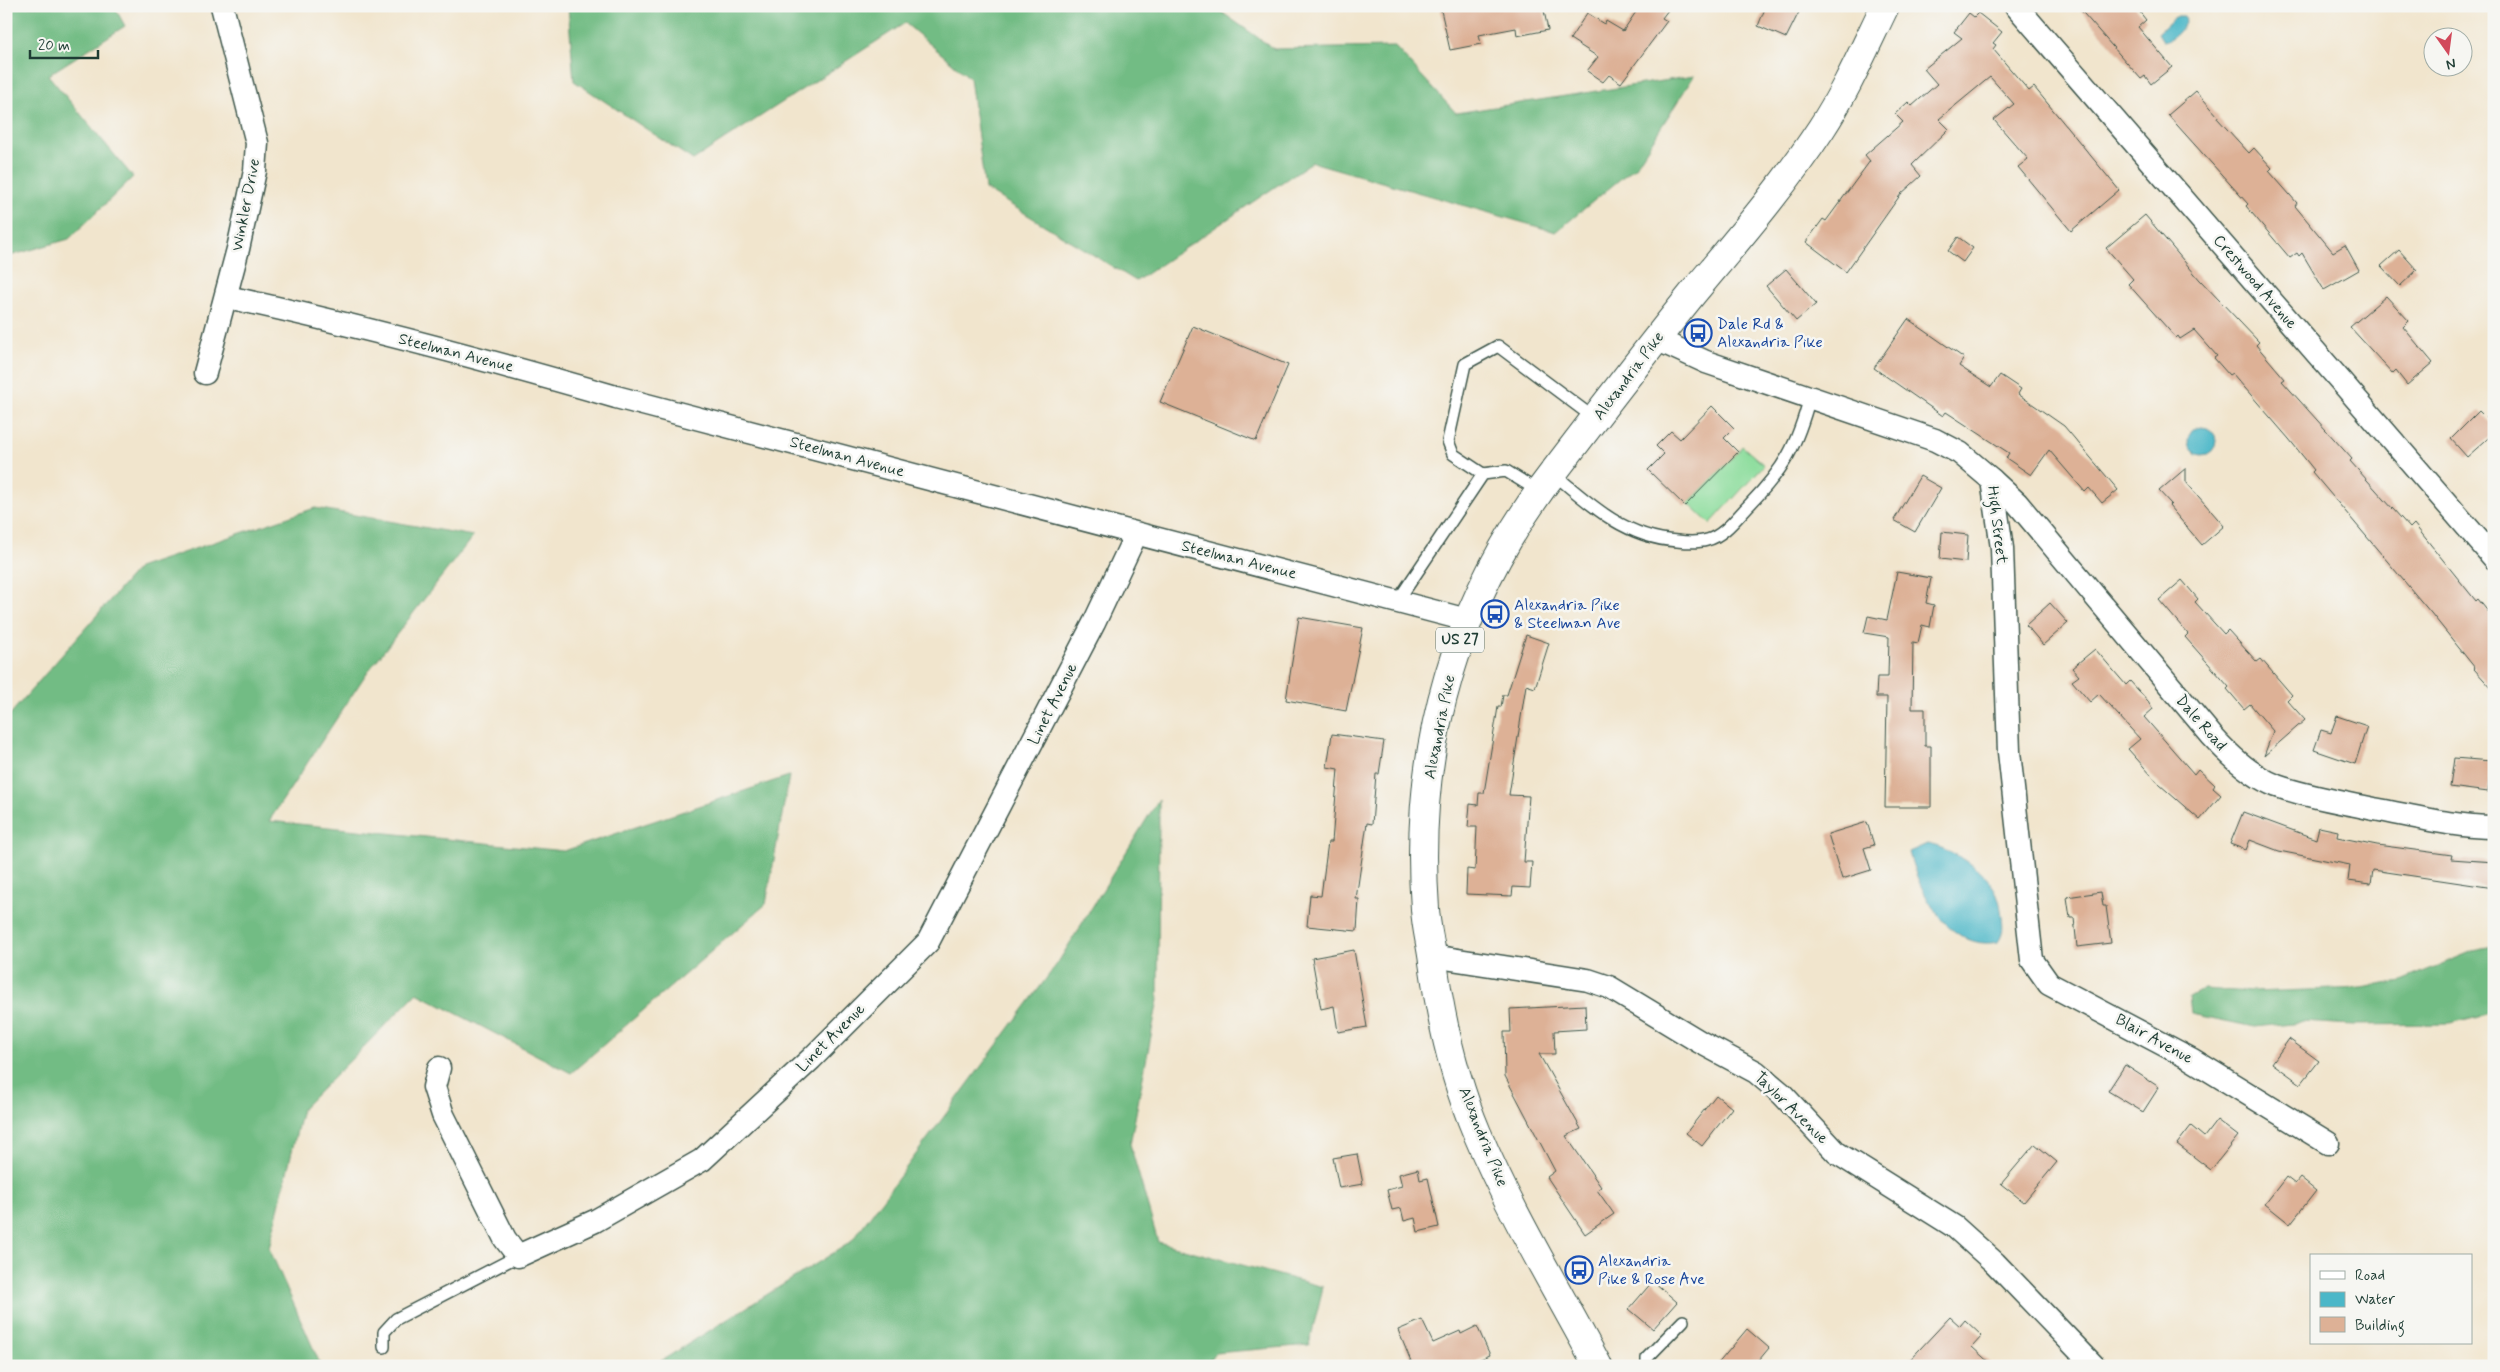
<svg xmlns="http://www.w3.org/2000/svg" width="2500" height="1372" font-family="Mynerve,sans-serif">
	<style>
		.green { fill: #8ddd9d; stroke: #568d68 }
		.forest { fill: #72bc84; stroke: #487c5c }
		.water { fill: #4bb7c8; stroke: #357a7e }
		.building { fill: #ddb196 }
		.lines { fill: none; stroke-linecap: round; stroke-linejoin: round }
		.service-casing { stroke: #3e564b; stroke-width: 14 }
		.minor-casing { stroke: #3e564b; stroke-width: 25 }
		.primary-casing { stroke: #3e564b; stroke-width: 30 }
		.service { stroke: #fff; stroke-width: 11 }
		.minor { stroke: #fff; stroke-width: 22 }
		.primary { stroke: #fff; stroke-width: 28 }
		.labels { text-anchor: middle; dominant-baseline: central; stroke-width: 5; stroke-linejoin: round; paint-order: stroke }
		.shield { fill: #f6f6f2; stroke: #60746d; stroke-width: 1 }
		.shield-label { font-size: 15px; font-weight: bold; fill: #1f3d34 }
		.street-label { font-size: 16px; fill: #1f3d34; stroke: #f6f6f2 }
		.transit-label { font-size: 16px; fill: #164399; stroke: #f6f6f2; text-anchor: start }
	</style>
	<rect width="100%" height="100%" fill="#f6f6f2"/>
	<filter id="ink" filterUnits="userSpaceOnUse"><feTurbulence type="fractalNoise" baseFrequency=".02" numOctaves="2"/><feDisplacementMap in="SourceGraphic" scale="10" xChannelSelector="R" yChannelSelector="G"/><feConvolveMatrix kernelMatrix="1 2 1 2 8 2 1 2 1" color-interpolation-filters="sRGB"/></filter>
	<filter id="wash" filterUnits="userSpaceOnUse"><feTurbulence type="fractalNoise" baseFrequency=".0096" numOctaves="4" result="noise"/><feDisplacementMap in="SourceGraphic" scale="20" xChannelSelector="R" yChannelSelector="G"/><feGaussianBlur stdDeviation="1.12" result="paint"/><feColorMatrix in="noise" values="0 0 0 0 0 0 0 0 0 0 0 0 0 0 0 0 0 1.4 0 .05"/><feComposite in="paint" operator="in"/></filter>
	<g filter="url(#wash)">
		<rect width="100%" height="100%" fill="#f1e5cd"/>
		<polygon class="green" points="1742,446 1764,465 1710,524 1688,503 1738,452"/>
		<g class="forest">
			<polygon points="6,6 114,6 125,26 48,75 133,177 69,239 6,257"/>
			<polygon points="568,6 1213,6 1274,49 1395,47 1456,113 1694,76 1636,166 1556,232 1312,162 1136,281 985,189 970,78 905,23 693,160 574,81"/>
			<polygon points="315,508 473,536 366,674 269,821 564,851 789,776 766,904 571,1073 417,993 302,1109 269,1248 321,1366 6,1366 6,719 138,568"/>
			<polygon points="1159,799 1158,1000 1130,1144 1158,1242 1323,1287 1309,1345 1215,1353 1206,1366 653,1366 851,1242 1057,964"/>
			<polygon points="2494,947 2494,1013 2451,1024 2353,1025 2301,1022 2255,1027 2191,1014 2189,997 2204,989 2252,992 2361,988 2401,981 2473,951"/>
		</g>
		<g class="water">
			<path d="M2175,17H2184L2186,20C2183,30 2173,40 2163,41L2158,33Z"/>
			<circle cx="2202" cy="441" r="14"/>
			<path d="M1927,844C1951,848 1987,870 1997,894C2000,901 2001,909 2002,917C2003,926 2004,934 1998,942C1949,952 1919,892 1909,852Z"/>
		</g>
		<g id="blocks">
			<g class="building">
				<polygon points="1440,6 1543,6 1548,30 1517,36 1516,28 1479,35 1481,44 1450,50"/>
				<polygon points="1640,6 1671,6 1662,18 1667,21 1621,83 1609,75 1603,82 1587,71 1598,57 1570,39 1587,13 1605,24 1606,21 1623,31"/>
				<polygon points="1766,6 1802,6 1786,38 1758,26"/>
				<polygon points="2077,6 2135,6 2146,20 2138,27 2172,67 2151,84 2145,76 2141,79"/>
				<polygon points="1969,13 1974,17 1978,13 2002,32 1993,43 1996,45 1993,49 2029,91 2034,87 2119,190 2071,231 2018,167 2028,159 1994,120 2014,104 1990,77 1939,119 1949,129 1912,165 1921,176 1901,194 1846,272 1806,242 1823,219 1826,221 1870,161 1865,155 1903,122 1895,114 1908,102 1912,106 1937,84 1924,69 1962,38 1954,32"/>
				<polygon points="2196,91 2218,116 2217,118 2249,153 2254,148 2272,168 2269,171 2297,203 2295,206 2333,252 2345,245 2359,270 2324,290 2302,253 2299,256 2297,253 2290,258 2246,206 2248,204 2168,115"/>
				<polygon points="2145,215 2200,280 2259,342 2256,345 2285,379 2282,381 2352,459 2350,461 2410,528 2414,524 2476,601 2478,599 2494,619 2494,691 2474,669 2475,668 2431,613 2312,472 2314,470 2289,439 2232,373 2229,375 2214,358 2217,356 2194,330 2180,339 2178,336 2176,338 2128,284 2133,279 2106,248"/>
				<polygon points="1958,237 1973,248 1963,262 1948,251"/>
				<polygon points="2399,250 2417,270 2400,286 2381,266"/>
				<polygon points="1786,269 1816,304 1796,321 1766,286"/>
				<polygon points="2386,296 2409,321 2403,327 2433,363 2407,385 2396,371 2393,374 2350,327"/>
				<polygon points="1908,319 1964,358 1959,366 1991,387 2000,375 2021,389 2018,394 2064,426 2118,490 2102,503 2089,488 2085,492 2049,450 2031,475 2006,458 2009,453 1946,412 1943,416 1874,368"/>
				<polygon points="1193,326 1288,365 1256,441 1160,402"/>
				<polygon points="1712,406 1734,428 1724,438 1738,452 1685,506 1648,470 1664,454 1656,446 1671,431 1680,439"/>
				<polygon points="2479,411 2494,426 2494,433 2467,457 2451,439"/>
				<polygon points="2186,468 2186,482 2224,526 2202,545 2169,506 2171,504 2159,491"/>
				<polygon points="1920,476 1941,488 1915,532 1894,520"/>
				<polygon points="1942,532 1968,535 1966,562 1940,559"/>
				<polygon points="1897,572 1931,578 1926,603 1934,605 1930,627 1922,625 1918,643 1913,642 1912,709 1925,709 1925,746 1931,746 1931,807 1885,807 1887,697 1876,697 1877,677 1888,677 1889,637 1864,633 1868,616 1887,620"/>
				<polygon points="2182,580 2198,599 2195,602 2224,634 2228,630 2257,662 2261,659 2292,695 2287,700 2305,720 2264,756 2273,731 2250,704 2244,709 2227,689 2229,687 2185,637 2188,634 2159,600"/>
				<polygon points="2050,603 2068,623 2043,645 2026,625"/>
				<polygon points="1299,617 1363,628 1346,711 1286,700"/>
				<polygon points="1526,635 1549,643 1535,688 1526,685 1509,795 1529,796 1524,862 1532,862 1530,888 1513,887 1512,896 1466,894 1467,869 1475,870 1477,827 1468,827 1470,804 1478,805 1479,793 1484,793 1498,707 1501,707 1503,695 1507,695"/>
				<polygon points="2095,649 2126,685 2130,681 2148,701 2153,709 2144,717 2194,774 2198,769 2215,785 2213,788 2221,795 2200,820 2160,785 2128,749 2140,739 2099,694 2090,702 2072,681 2079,676 2072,668"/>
				<polygon points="2337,716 2367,726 2355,764 2314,750 2321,730 2331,733"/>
				<polygon points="1332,734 1384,741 1379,774 1376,774 1372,824 1367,823 1356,899 1359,899 1357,931 1307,926 1310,895 1321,896 1328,842 1332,842 1338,769 1327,767"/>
				<polygon points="2454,758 2491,761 2488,792 2450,787"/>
				<polygon points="2243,812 2316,839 2319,827 2338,831 2337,837 2377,845 2452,855 2451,859 2494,862 2494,888 2373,870 2371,884 2348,881 2350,865 2279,851 2250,840 2246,850 2230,844"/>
				<polygon points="1867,822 1874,845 1864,848 1871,870 1842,879 1828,834"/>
				<polygon points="2101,892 2103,906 2106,906 2111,943 2077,947 2074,918 2070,918 2067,897"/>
				<polygon points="1354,950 1367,1027 1338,1032 1334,1006 1321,1009 1312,958"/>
				<polygon points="1585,1005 1586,1029 1554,1031 1555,1054 1539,1054 1581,1129 1566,1136 1601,1187 1597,1190 1614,1214 1585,1234 1547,1177 1555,1171 1505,1076 1504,1032 1511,1032 1510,1009"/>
				<polygon points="2289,1039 2319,1061 2301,1084 2272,1063"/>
				<polygon points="2125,1065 2159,1087 2143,1112 2108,1091"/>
				<polygon points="1716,1095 1732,1108 1702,1146 1686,1133"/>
				<polygon points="2217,1120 2238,1136 2211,1170 2177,1144 2191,1126 2204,1137"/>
				<polygon points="2035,1144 2057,1162 2024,1202 2001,1184"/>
				<polygon points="1357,1154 1363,1184 1339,1188 1333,1158"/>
				<polygon points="1418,1169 1420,1180 1428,1178 1439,1227 1418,1232 1415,1218 1404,1221 1401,1208 1392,1210 1387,1190 1402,1186 1399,1174"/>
				<polygon points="2286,1177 2295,1184 2300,1178 2316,1191 2290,1224 2265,1204"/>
				<polygon points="1653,1281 1677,1302 1653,1329 1629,1309"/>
				<polygon points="1950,1317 1960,1326 1965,1320 1982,1336 1972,1347 1993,1366 1904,1366"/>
				<polygon points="1422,1320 1433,1343 1460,1331 1461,1334 1477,1326 1490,1355 1476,1361 1479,1366 1413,1366 1398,1330"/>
				<polygon points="1747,1329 1769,1348 1754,1366 1716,1366"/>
			</g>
		</g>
	</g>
	<g filter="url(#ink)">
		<use href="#blocks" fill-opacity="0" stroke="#3e564b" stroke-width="1"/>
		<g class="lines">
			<g class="service-casing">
				<g id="service">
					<path d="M1553,473C1590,505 1626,538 1677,541C1686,542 1697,543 1707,540C1724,536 1738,516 1750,504C1785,468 1797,445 1810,397"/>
					<polyline points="1483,474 1453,454 1448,441 1465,364 1498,346 1594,418"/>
					<polyline points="1397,602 1483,474 1506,471 1540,492"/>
					<polyline points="384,1347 384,1332 396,1319 518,1256"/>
					<polyline points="1647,1366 1647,1358 1683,1321"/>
				</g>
			</g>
			<g class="minor-casing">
				<g id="minor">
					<polyline points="2016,6 2494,558"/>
					<path d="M227,297C358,325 488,360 616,397L1467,620"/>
					<polyline points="1656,339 1706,362 1935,440 1960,453 1992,480 2002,548 2009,752 2032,960 2049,984 2191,1059 2328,1143"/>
					<polyline points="205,373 238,249 255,171 257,143 222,6"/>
					<path d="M1992,480L2017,503L2212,736C2230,756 2251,776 2277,786C2308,797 2342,802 2374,809C2413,816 2453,827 2494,827"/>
					<polyline points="1432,956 1588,980 1609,987 1700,1042 1756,1072 1782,1094 1837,1153 1955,1227 1995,1263 2094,1366"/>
					<polyline points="439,1068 434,1087 443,1115 505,1239 518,1256 595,1221 702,1160 811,1059 928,942 1094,623 1136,534"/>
				</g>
			</g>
			<g class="primary-casing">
				<path id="primary" d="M1598,1366C1557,1289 1511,1214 1477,1133C1454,1079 1441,1021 1433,962C1431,945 1426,927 1425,909C1413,747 1456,598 1556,469C1601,410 1646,351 1693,293C1737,240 1783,187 1821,129C1846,91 1865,47 1885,6"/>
			</g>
			<use href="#service" class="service"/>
			<use href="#minor" class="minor"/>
			<use href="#primary" class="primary"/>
		</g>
	</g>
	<defs>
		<g id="bus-ring" transform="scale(1.4375)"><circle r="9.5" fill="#f6f6f2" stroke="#1a4fb4" stroke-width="1.5"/><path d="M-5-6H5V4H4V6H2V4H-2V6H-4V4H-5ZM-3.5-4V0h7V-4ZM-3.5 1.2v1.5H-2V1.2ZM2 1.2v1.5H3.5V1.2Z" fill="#1a4fb4"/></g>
	</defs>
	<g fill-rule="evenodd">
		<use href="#bus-ring" x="1698" y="333"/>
		<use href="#bus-ring" x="1495" y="614"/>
		<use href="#bus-ring" x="1579" y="1270"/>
	</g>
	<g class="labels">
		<rect class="shield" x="1436" y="627.5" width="48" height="25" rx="4"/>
		<g class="shield-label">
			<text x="1460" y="640">US 27</text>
		</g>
		<g class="street-label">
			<text transform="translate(246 205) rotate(-79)">Winkler Drive</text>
			<text transform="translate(2255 282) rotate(49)">Crestwood Avenue</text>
			<text transform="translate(456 353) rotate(14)">Steelman Avenue</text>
			<text transform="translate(1629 376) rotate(-53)">Alexandria Pike</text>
			<text transform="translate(847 457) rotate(15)">Steelman Avenue</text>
			<text transform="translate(1997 525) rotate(83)">High Street</text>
			<text transform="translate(1239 560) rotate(14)">Steelman Avenue</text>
			<text transform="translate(1053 704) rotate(-63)">Linet Avenue</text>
			<text transform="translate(2201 723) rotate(49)">Dale Road</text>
			<text transform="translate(1440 727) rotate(-79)">Alexandria Pike</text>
			<text transform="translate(831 1038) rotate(-45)">Linet Avenue</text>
			<text transform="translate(2154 1039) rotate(29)">Blair Avenue</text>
			<text transform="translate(1791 1108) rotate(44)">Taylor Avenue</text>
			<text transform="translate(1483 1137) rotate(68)">Alexandria Pike</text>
		</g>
		<g class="transit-label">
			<text x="1717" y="324">Dale Rd &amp;<tspan x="1717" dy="18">Alexandria Pike</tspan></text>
			<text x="1514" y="605">Alexandria Pike<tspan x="1514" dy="18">&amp; Steelman Ave</tspan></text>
			<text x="1598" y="1261">Alexandria<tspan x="1598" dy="18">Pike &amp; Rose Ave</tspan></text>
		</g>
	</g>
	<rect width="2500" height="1372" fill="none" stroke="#f6f6f2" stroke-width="25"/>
	<rect x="2310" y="1254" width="162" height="90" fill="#f6f6f2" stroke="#a0aca6"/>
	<rect x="2320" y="1271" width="25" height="8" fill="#ffffff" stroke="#a0aca6"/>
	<text x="2355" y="1280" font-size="15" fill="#1f3d34">Road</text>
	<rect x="2320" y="1292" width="25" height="15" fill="#4bb7c8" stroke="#a0aca6"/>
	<text x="2355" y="1304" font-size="15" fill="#1f3d34">Water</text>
	<rect x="2320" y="1317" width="25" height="15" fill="#ddb196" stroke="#a0aca6"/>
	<text x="2355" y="1330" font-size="15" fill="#1f3d34">Building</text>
	<g transform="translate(2448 52) rotate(166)"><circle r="24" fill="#f6f6f2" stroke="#a0aca6"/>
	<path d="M0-4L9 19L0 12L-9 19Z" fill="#d1495b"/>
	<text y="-8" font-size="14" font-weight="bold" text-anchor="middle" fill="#1f3d34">N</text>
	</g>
	<path d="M30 50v8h68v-8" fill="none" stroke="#1f3d34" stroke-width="2.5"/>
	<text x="38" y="50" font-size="15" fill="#1f3d34" stroke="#f6f6f2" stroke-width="4" paint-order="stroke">20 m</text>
</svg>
